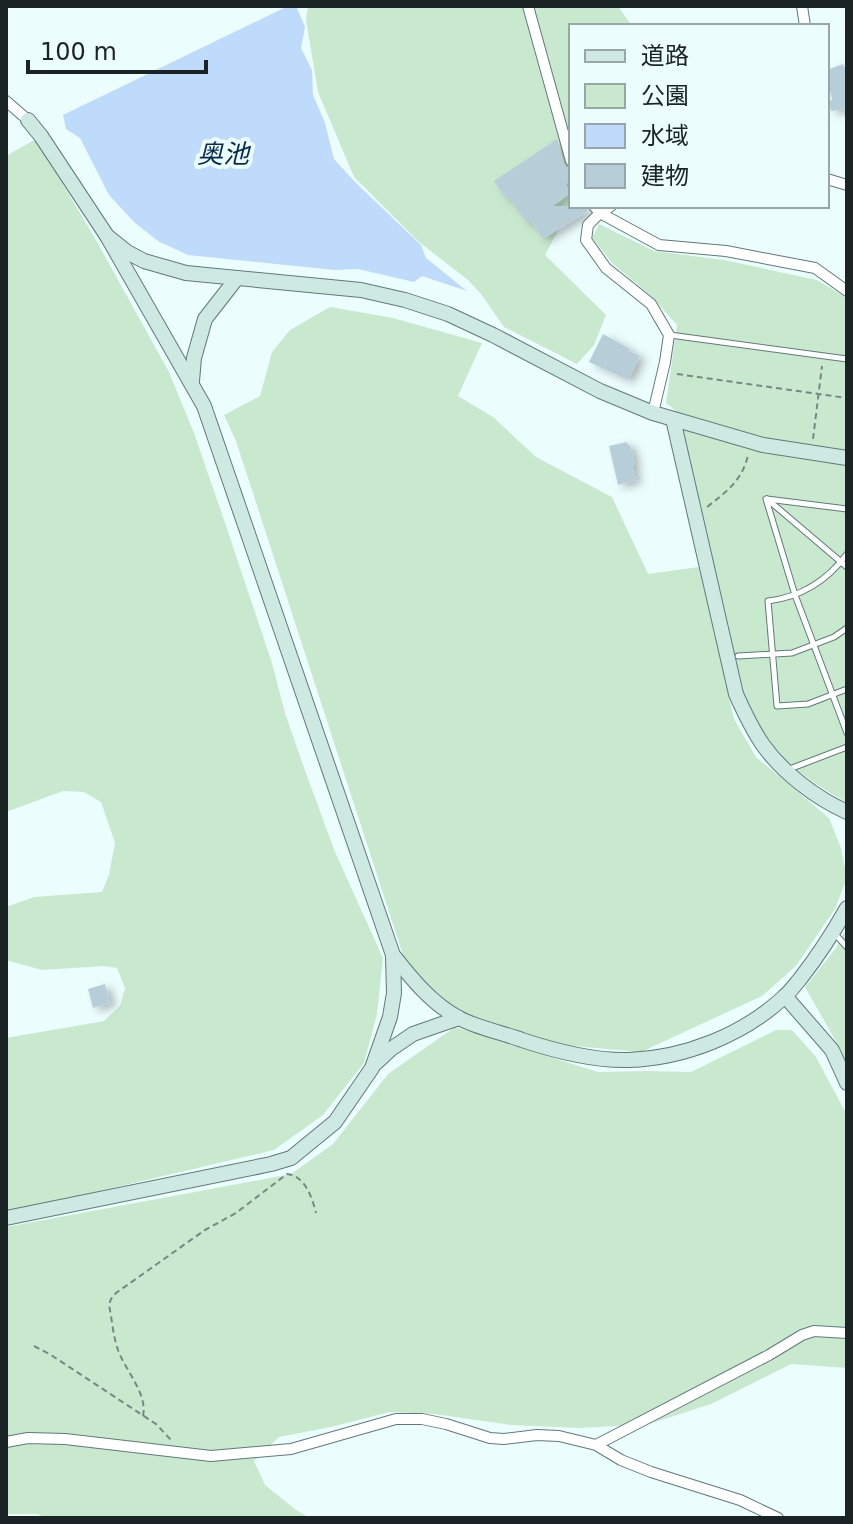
<svg xmlns="http://www.w3.org/2000/svg" width="853" height="1524" font-family="'DejaVu Sans','Noto Sans JP',sans-serif">
	<style>
		.green { fill: #c9e9cf }
		.water { fill: #bfdbfc }
		.building { fill: #b7ced9; filter: url(#shadow) }
		.lines { fill: none; stroke-linecap: round; stroke-linejoin: round }
		.lane-casing { stroke: #60797a; stroke-width: 7 }
		.street-casing { stroke: #60797a; stroke-width: 12 }
		.secondary-casing { stroke: #60797a; stroke-width: 16 }
		.path { stroke: #798687; stroke-width: 2; stroke-dasharray: 6 4; stroke-linecap: butt }
		.lane { stroke: #fff; stroke-width: 5 }
		.street { stroke: #fff; stroke-width: 10 }
		.secondary { stroke: #cee9e2; stroke-width: 14 }
		.labels { text-anchor: middle; dominant-baseline: central; stroke-width: 8; stroke-linejoin: round; paint-order: stroke }
		.water-label { font-size: 26px; font-style: italic; fill: #062b50; stroke: #ecfdfe }
	</style>
	<defs>
		<filter id="shadow"><feDropShadow dx="6" dy="3.5" stdDeviation="4" flood-color="#0004"/></filter>
	</defs>
	<rect width="100%" height="100%" fill="#ecfdfe"/>
	<g class="green">
		<polygon points="308,6 618,6 632,26 571,26 571,206 545,255 606,315 594,345 577,364 504,327 481,294 468,280 419,242 354,177 318,92 306,20"/>
		<polygon points="36,139 96,240 169,372 194,433 222,514 272,663 285,713 303,765 335,852 383,958 377,1014 364,1063 323,1115 274,1150 6,1213 6,1038 104,1021 120,1006 125,988 117,968 104,966 42,970 6,960 6,907 34,897 102,892 109,875 115,843 101,802 84,792 63,791 6,812 6,156"/>
		<path d="M599,224L654,251L724,260L817,280L847,298V803C797,774 769,752 745,698L677,412L666,403L677,325L651,296L613,264L592,238Z"/>
		<polygon points="330,307 393,318 482,343 458,396 493,417 536,457 612,497 648,574 699,567 734,719 756,757 829,818 841,848 847,878 835,909 796,966 762,996 641,1052 561,1045 459,1011 427,984 403,955 236,441 224,415 260,396 272,352 290,330"/>
		<polygon points="847,928 847,1066 838,1045 805,987 836,948"/>
		<polygon points="455,1027 598,1072 646,1071 691,1072 776,1030 792,1030 816,1057 847,1115 847,1368 791,1364 711,1404 649,1424 580,1428 512,1425 434,1414 390,1412 331,1427 279,1437 254,1461 265,1485 296,1510 310,1518 46,1518 37,1514 6,1514 6,1227 291,1174 333,1144 388,1074"/>
	</g>
	<polygon class="water" points="288,6 296,6 305,27 301,48 312,70 313,95 325,123 334,159 355,182 421,245 426,258 467,291 422,276 414,282 358,269 335,270 188,255 158,241 135,223 109,195 80,138 66,129 63,115"/>
	<g class="building">
		<polygon points="843,64 844,67 847,66 847,109 831,111 829,101 832,100 828,81 827,81 827,70"/>
		<polygon points="557,139 564,164 566,167 571,169 571,175 568,178 570,181 566,184 571,193 553,206 586,206 588,211 543,239 531,221 528,224 509,198 507,200 494,181"/>
		<polygon points="603,334 630,349 629,351 640,356 628,380 589,362"/>
		<polygon points="627,442 628,445 630,445 635,465 632,465 636,480 618,485 609,446"/>
		<polygon points="105,984 110,1003 93,1008 88,989"/>
	</g>
	<g class="lines">
		<g class="lane-casing">
			<g id="lane">
				<polyline points="670,335 847,359"/>
				<polyline points="766,499 795,595 847,733"/>
				<polyline points="767,499 847,567"/>
				<polyline points="767,499 847,509"/>
				<path d="M847,554C827,581 801,597 768,601L777,706L808,704L847,689"/>
				<polyline points="738,656 792,653 834,637 847,628"/>
				<polyline points="787,770 847,747"/>
				<polyline points="834,933 847,947"/>
			</g>
		</g>
		<g class="street-casing">
			<g id="street">
				<polyline points="528,6 571,161"/>
				<polyline points="802,6 805,26"/>
				<polyline points="6,101 28,120"/>
				<polyline points="827,179 847,185"/>
				<polyline points="594,206 600,213 611,206"/>
				<polyline points="653,413 665,362 669,335 651,304 606,268 586,240 588,225 600,213 659,245 726,251 815,268 847,291"/>
				<polyline points="6,1442 28,1438 65,1439 211,1456 291,1449 396,1419 422,1419 446,1424 490,1438 504,1439 537,1435 559,1436 596,1445 621,1460 651,1472 740,1500 778,1518"/>
				<polyline points="596,1445 769,1355 802,1335 814,1331 847,1333"/>
			</g>
		</g>
		<g class="secondary-casing">
			<g id="secondary">
				<polyline points="28,120 41,136 107,236 127,252 144,261 186,273 361,290 405,300 448,314 493,335 600,391 653,413 763,445 847,458"/>
				<path d="M107,236L204,406L393,955C411,978 432,1004 459,1018C475,1027 503,1033 522,1040C555,1051 593,1061 629,1060C685,1058 743,1035 784,997C790,992 795,985 800,979C818,956 833,933 847,908"/>
				<polyline points="192,381 194,358 205,319 237,278"/>
				<path d="M673,419L736,694C744,712 752,729 763,745C783,773 816,798 847,812"/>
				<polyline points="785,996 832,1050 847,1083"/>
				<polyline points="376,1063 391,1049 413,1034 459,1018"/>
				<polyline points="6,1218 271,1164 291,1158 335,1122 372,1068 390,1017 394,993 393,956"/>
			</g>
		</g>
		<g class="path">
			<polyline points="677,374 847,398"/>
			<polyline points="813,439 822,366"/>
			<path d="M707,507C727,491 742,481 748,455"/>
			<polyline points="34,1346 51,1355 156,1424 171,1440"/>
			<path d="M143,1416C148,1394 125,1370 118,1350C113,1336 112,1319 109,1305L111,1299L116,1293L205,1230L236,1213L287,1174C305,1176 312,1197 316,1213"/>
		</g>
		<use href="#lane" class="lane"/>
		<use href="#street" class="street"/>
		<use href="#secondary" class="secondary"/>
	</g>
	<g class="labels">
		<g class="water-label">
			<text x="223" y="154">奥池</text>
		</g>
	</g>
	<rect width="853" height="1524" fill="none" stroke="#1a2425" stroke-width="16"/>
	<rect x="569" y="24" width="260" height="184" fill="#ecfdfe" stroke="#98a6a7" stroke-width="2"/>
	<rect x="585" y="50" width="40" height="12" fill="#cee9e2" stroke="#98a6a7" stroke-width="2"/>
	<text x="641" y="64" font-size="24" fill="#1a2425">道路</text>
	<rect x="585" y="84" width="40" height="24" fill="#c9e9cf" stroke="#98a6a7" stroke-width="2"/>
	<text x="641" y="104" font-size="24" fill="#1a2425">公園</text>
	<rect x="585" y="124" width="40" height="24" fill="#bfdbfc" stroke="#98a6a7" stroke-width="2"/>
	<text x="641" y="144" font-size="24" fill="#1a2425">水域</text>
	<rect x="585" y="164" width="40" height="24" fill="#b7ced9" stroke="#98a6a7" stroke-width="2"/>
	<text x="641" y="184" font-size="24" fill="#1a2425">建物</text>
	<path d="M28 60v12h178v-12" fill="none" stroke="#1a2425" stroke-width="4"/>
	<text x="40" y="60" font-size="24" fill="#1a2425" stroke="#ecfdfe" stroke-width="6" paint-order="stroke">100 m</text>
</svg>
